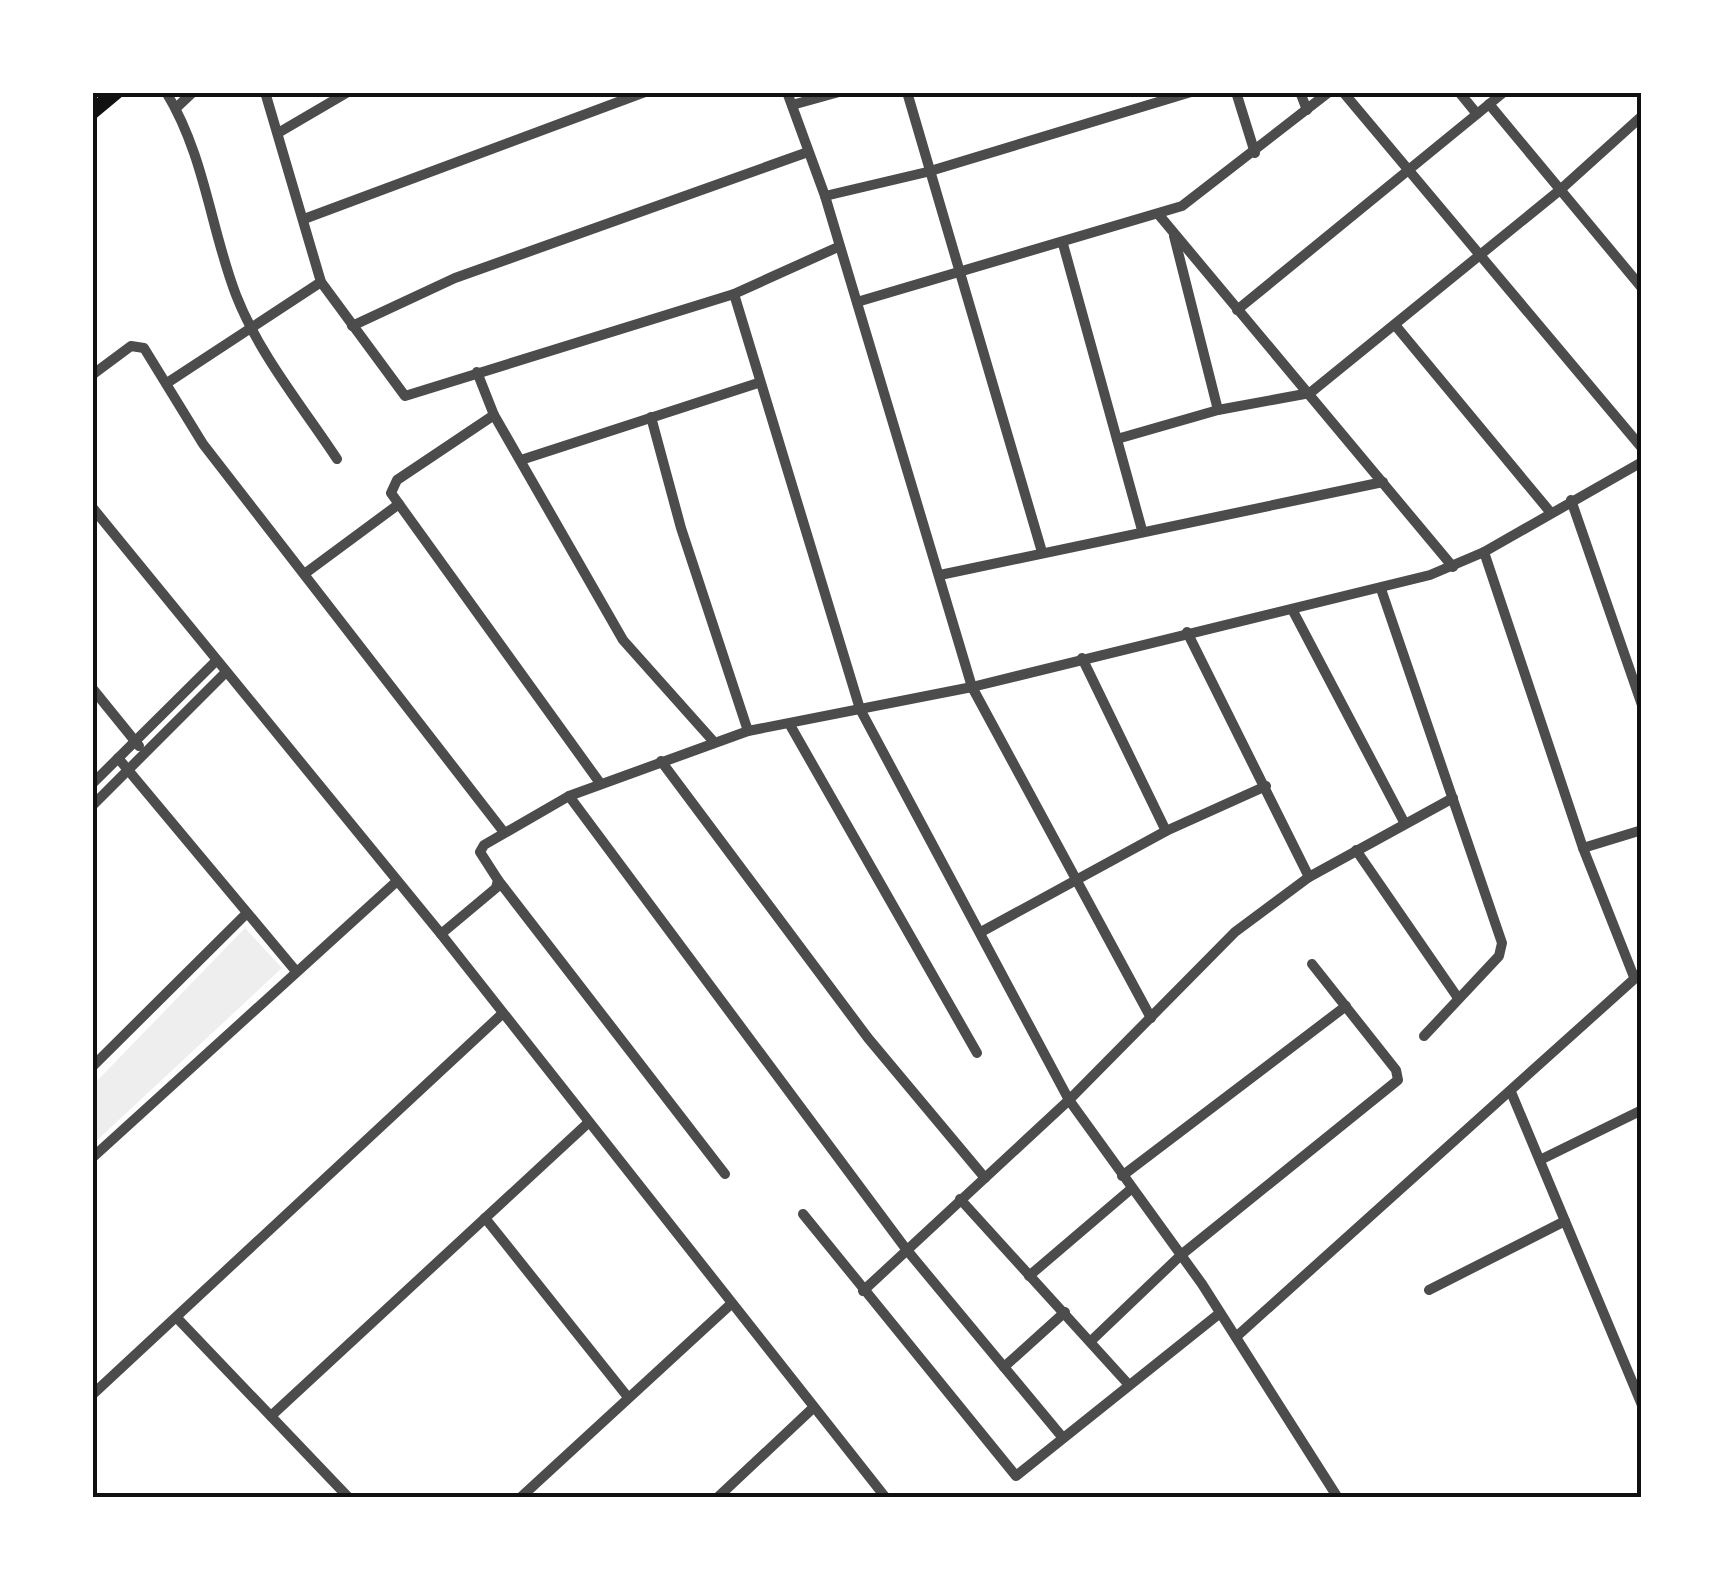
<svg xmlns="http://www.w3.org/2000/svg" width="1734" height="1590" font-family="'Playfair Display',serif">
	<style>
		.green { fill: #eee }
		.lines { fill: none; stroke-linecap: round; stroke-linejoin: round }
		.minor { stroke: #4c4c4c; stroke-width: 10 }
		.secondary { stroke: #111; stroke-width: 15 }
		.neatline { fill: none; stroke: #111; stroke-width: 4 }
	</style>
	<rect width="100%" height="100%" fill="#fff"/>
	<polygon class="green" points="245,928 282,968 93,1144 93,1085"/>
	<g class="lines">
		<g class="minor">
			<path d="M166,92C205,156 210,227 236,295C259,354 302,406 337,459"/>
			<polyline points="265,92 321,282 405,396 734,294 838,247"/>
			<polyline points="787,92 825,196 972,687 1151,1018"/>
			<polyline points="907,92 1042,552"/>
			<polyline points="1236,92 1255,153"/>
			<polyline points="1300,92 1307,110"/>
			<polyline points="1343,92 1642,448"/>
			<polyline points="1459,92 1477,114"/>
			<polyline points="1489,104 1642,288"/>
			<polyline points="792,105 839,92"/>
			<polyline points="176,108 193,92"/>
			<polyline points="278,133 348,92"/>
			<polyline points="825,196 927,172 1191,92"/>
			<polyline points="1159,215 1453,567"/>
			<polyline points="304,219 645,92"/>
			<polyline points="1174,236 1218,410"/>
			<polyline points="1063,244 1142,530"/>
			<polyline points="734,294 860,709 1069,1100 1202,1284 1338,1498"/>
			<polyline points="857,302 1182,206 1329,92"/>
			<polyline points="1237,310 1504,92"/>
			<polyline points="1395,325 1551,513"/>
			<polyline points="352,326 455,278 808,152"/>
			<polyline points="477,372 494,415 623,640 714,742"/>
			<polyline points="92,375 131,346 144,348 203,444 503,831"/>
			<polyline points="167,383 321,282"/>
			<polyline points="494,415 397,480 391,493 600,783"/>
			<polyline points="651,417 681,528 748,731"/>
			<polyline points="1117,439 1218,410 1310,393 1560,190 1642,116"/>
			<polyline points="521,460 758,383"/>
			<polyline points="1571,500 1642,705"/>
			<polyline points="92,507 441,934 886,1498"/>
			<polyline points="1484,552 1583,848 1634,977"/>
			<polyline points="307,572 399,504"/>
			<polyline points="940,575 1383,482"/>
			<polyline points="1381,589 1502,943 1499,956 1424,1036"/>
			<polyline points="1293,611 1404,822"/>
			<polyline points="1187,632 1309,877"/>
			<polyline points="1082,658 1166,831"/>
			<polyline points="92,688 139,746"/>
			<polyline points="790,725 977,1053"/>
			<polyline points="118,758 295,970"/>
			<polyline points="661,761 868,1038 985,1178"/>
			<polyline points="92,784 216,661"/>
			<polyline points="569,796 906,1249 1063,1438"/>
			<polyline points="92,806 226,672"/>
			<polyline points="1583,848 1642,830"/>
			<polyline points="1356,850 1458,998"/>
			<polyline points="498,880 725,1174"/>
			<polyline points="981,932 1166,831 1266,786"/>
			<polyline points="441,934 496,888 498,880 480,852 484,845 569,796 748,731 972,687 1430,575 1484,552 1642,462"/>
			<polyline points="92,1067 247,913"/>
			<polyline points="1511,1092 1642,1405"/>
			<polyline points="92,1158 396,882"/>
			<polyline points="1540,1160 1642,1110"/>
			<polyline points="1122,1176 1346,1006"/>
			<polyline points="960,1199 1129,1385"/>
			<polyline points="803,1214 1016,1476 1220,1313"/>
			<polyline points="485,1218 627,1396"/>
			<polyline points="1029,1276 1131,1189"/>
			<polyline points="1429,1290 1565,1221"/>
			<polyline points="863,1291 1069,1100 1235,932 1309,877 1453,798"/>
			<polyline points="177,1318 349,1498"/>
			<polyline points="1236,1337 1642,972"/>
			<polyline points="1092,1340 1181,1255 1398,1080 1396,1070 1312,964"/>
			<polyline points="1004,1367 1065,1312"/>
			<polyline points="92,1395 502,1014"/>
			<polyline points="271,1416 588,1123"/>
			<polyline points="520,1498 731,1304"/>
			<polyline points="717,1498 813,1408"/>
		</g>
		<polyline class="secondary" points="92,112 116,92"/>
	</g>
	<rect width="1734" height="1590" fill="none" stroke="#ffffff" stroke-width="190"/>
	<rect x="95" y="95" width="1544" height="1400" class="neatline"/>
</svg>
